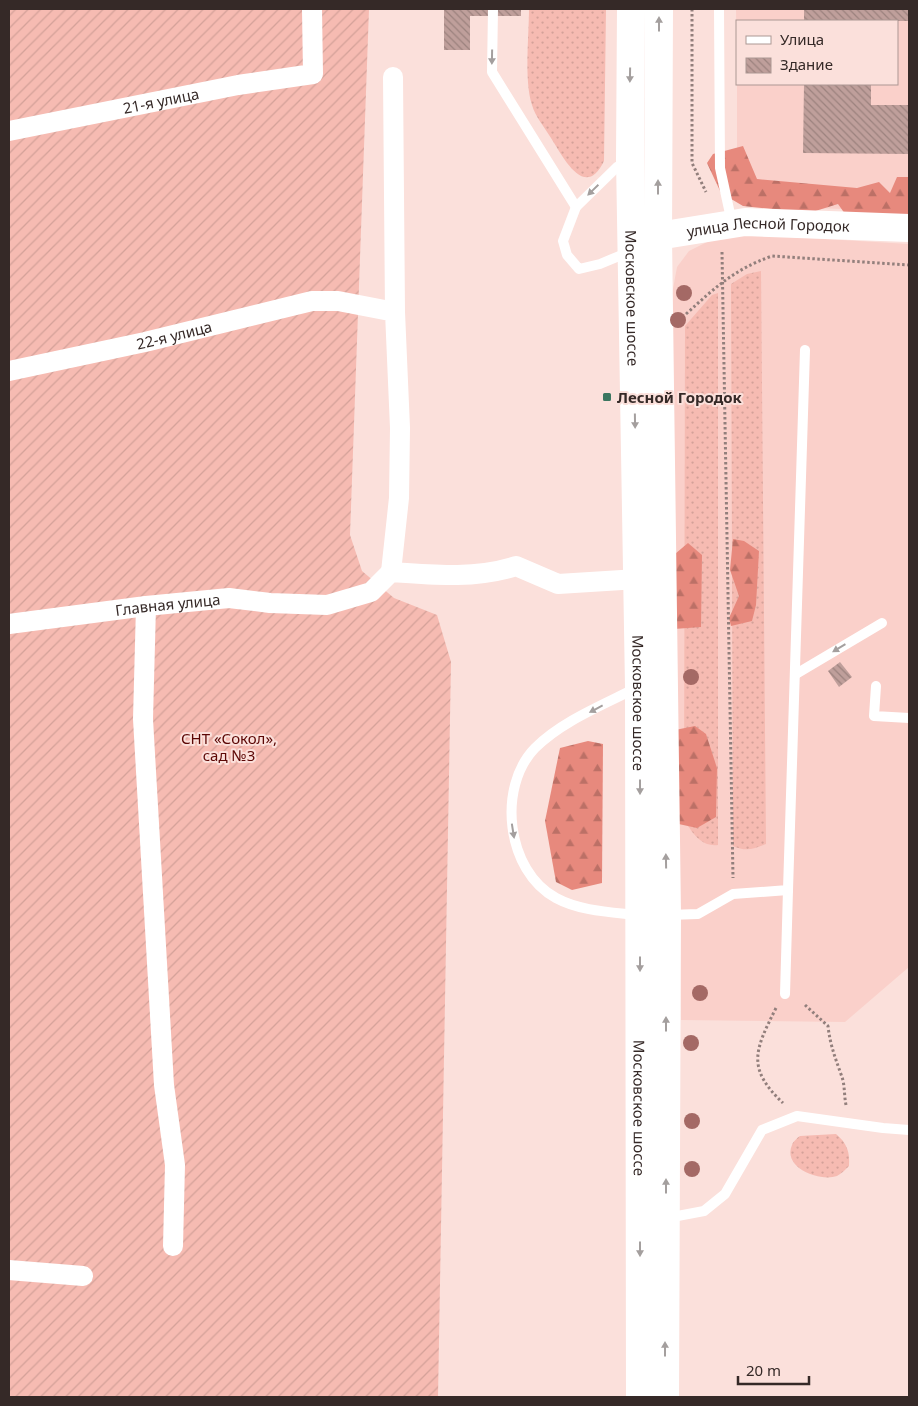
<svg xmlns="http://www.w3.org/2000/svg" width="918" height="1406" font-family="'Noto Sans',sans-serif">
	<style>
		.built { fill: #fad0ca }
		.grass { fill: url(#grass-dots) }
		.forest { fill: url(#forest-firs) }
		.garden { fill: url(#garden-furrows) }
		.building { fill: url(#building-back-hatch) }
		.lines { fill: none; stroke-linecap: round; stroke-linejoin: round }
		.path { stroke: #927f7c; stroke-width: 3; stroke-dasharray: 2.5 2.5; stroke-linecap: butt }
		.lane { stroke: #fff; stroke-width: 10 }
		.street { stroke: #fff; stroke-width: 20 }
		.secondary { stroke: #fff; stroke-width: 28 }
		.primary { stroke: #fff; stroke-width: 28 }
		.tree { fill: #a46965 }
		.oneway { fill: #a49f9e }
		.poi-dot { fill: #3b7660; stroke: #fbe0db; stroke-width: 2 }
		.labels { text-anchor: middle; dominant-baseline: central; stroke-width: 4; stroke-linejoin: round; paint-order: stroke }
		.street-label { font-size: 15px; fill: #352927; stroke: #fbe0db }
		.poi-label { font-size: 15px; font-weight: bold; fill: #352927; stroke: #fbe0db; text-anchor: start }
		.park-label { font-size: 15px; fill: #5c0705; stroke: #fbe0db }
	</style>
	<defs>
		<pattern id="grass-dots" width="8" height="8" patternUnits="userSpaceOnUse" patternTransform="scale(1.25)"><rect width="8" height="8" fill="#f6bbb2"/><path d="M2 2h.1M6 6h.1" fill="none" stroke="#d4a199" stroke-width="1.8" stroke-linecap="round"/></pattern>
		<pattern id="forest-firs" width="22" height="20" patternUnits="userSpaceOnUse" patternTransform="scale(1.25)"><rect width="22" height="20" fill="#e7897d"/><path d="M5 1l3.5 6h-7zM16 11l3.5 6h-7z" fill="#bc7066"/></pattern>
		<pattern id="garden-furrows" width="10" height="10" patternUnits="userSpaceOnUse" patternTransform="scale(1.25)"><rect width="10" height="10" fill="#f6bbb2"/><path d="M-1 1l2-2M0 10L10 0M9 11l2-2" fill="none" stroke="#d4a199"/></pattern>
		<pattern id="building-back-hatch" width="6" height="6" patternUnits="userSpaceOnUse" patternTransform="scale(1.25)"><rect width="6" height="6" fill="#bf9f9b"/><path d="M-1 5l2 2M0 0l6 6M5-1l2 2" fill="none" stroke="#9c827e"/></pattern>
	</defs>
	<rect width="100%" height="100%" fill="#fbe0db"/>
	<g class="built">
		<polygon points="736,9 909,9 909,211 749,206 737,194 737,84 897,84 897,21 737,21 737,83"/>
		<polygon points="739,234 909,244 909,967 845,1022 681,1020 672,294 677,267 689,251 711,240"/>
	</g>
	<g class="grass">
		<path d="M529,9H606L604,161C585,201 563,157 551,138C545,128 535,116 532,105C524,80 529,36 529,9Z"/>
		<path d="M761,271L766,844C754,849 746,852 733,846L731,284L747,274Z"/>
		<path d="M718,293V845C701,847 692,833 684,819L685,326L712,295Z"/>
		<path d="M836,1134C847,1143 850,1152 849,1166C846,1169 841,1174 837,1176C820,1182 782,1168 792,1145C793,1142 797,1138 800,1136Z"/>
	</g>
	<g class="forest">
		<polygon points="743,146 757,179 857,188 879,182 890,193 897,177 909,177 909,228 855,228 838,204 809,213 743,206 721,193 707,163 713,154"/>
		<polygon points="733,539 744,541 759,551 756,605 752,621 731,626 729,618 739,596 730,570"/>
		<polygon points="688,543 702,555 701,627 674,629 669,559"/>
		<polygon points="695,726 706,734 717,768 716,817 697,828 674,823 675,730"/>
		<polygon points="588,741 603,744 602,883 572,890 556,882 545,821 560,748"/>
	</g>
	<polygon class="garden" points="9,9 369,9 350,535 362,571 394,598 437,615 451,662 438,1397 9,1397"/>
	<g class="building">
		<polygon points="444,9 521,9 521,16 470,16 470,50 444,50"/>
		<rect x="804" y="9" width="105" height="12"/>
		<polygon points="804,84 871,84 871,105 909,105 909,154 803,153"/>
		<polygon points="840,662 852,677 839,687 828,671"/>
	</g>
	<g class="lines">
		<g class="path">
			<polyline points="692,9 692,163 706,192"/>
			<polyline points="722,252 733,878"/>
			<path d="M686,314C716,287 733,270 772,256L909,265"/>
			<path d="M805,1005L828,1026C830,1045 836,1060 842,1077C845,1086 844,1096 846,1105"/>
			<path d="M776,1008C755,1050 746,1068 783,1103"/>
		</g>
		<g class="lane">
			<polyline points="493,9 492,72 576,207"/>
			<polyline points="719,9 720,168 732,223"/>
			<polyline points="627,161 617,167 576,207 563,241 567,255 579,269 600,264 629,252"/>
			<polyline points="796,674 882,623"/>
			<polyline points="876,686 874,716 909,718"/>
			<path d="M636,688C603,705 562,721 535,748C497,787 506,871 556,898C580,911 610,912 637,915"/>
			<polyline points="668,915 698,914 733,894 788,890 805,350"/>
			<polyline points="785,994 788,890"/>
			<polyline points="667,1218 704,1211 725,1194 762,1130 797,1116 883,1128 909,1130"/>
		</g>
		<g class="street">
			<polyline points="393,77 395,312"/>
			<path id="s1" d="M9,131L238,85L313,74L312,9"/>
			<path id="s2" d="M9,371L145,342L312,301H338L395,312L400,428L399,498L391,572"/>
			<polyline points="146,606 143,719 164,1085 175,1165 173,1246"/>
			<path id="s3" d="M9,624L146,606L229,598L270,603L327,605L371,592L391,572C433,575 475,579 516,566L558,584L638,579"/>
			<polyline points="9,1270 83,1276"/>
		</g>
		<path class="secondary" id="s4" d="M658,236L745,222L909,228"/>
		<g class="primary">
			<path id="s5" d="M631,9L630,159L639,686L640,1397"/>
			<polyline points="659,9 658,236 667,915 665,1397"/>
		</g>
	</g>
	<g class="tree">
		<circle cx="684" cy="293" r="8"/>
		<circle cx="678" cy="320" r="8"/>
		<circle cx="691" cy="677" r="8"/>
		<circle cx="700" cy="993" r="8"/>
		<circle cx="691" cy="1043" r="8"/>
		<circle cx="692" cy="1121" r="8"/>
		<circle cx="692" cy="1169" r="8"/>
	</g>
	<defs><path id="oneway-solid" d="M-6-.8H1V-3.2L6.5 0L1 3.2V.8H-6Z" transform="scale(1.25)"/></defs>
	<g class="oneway">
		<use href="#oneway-solid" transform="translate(659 24) rotate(-90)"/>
		<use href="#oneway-solid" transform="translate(492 57) rotate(91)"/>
		<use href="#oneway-solid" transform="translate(630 75) rotate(91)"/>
		<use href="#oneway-solid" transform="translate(658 187) rotate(-90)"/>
		<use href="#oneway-solid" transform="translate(593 190) rotate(136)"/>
		<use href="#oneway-solid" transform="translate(635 421) rotate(89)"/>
		<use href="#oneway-solid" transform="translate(839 648) rotate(149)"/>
		<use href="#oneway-solid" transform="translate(596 709) rotate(152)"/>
		<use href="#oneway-solid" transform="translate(640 787) rotate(90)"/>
		<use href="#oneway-solid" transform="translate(513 831) rotate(81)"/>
		<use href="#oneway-solid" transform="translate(666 861) rotate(-91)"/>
		<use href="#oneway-solid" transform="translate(640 964) rotate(90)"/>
		<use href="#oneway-solid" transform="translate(666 1024) rotate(-90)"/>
		<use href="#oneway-solid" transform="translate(666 1186) rotate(-90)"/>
		<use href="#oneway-solid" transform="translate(640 1249) rotate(90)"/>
		<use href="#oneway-solid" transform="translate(665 1349) rotate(-90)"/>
	</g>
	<rect class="poi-dot" x="602" y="392" width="10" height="10" rx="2.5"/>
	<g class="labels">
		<g class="street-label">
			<text stroke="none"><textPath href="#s1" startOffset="155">21-я улица</textPath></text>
			<text stroke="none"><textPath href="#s4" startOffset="111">улица Лесной Городок</textPath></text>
			<text stroke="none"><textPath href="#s5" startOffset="289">Московское шоссе</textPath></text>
			<text stroke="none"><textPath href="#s2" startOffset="169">22-я улица</textPath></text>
			<text stroke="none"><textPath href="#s3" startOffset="160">Главная улица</textPath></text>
			<text stroke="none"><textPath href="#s5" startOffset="694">Московское шоссе</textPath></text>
			<text stroke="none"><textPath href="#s5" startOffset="1099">Московское шоссе</textPath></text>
		</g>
		<g class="poi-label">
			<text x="617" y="397">Лесной Городок</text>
		</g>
		<g class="park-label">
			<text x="229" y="738">СНТ «Сокол»,<tspan x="229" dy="17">сад №3</tspan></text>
		</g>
	</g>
	<rect width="918" height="1406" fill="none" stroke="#352927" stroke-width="20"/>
	<rect x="736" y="20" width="162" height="65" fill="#fbe0db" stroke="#ac9793"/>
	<rect x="746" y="36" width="25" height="8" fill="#ffffff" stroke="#ac9793"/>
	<text x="780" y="45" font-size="15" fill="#352927">Улица</text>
	<rect x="746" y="58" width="25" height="15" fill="url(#building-back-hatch)" stroke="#ac9793"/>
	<text x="780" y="70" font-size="15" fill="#352927">Здание</text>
	<path d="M738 1376v8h71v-8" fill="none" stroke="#352927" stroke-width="2.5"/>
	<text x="746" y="1376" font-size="15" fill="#352927" stroke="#fbe0db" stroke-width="4" paint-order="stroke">20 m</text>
</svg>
